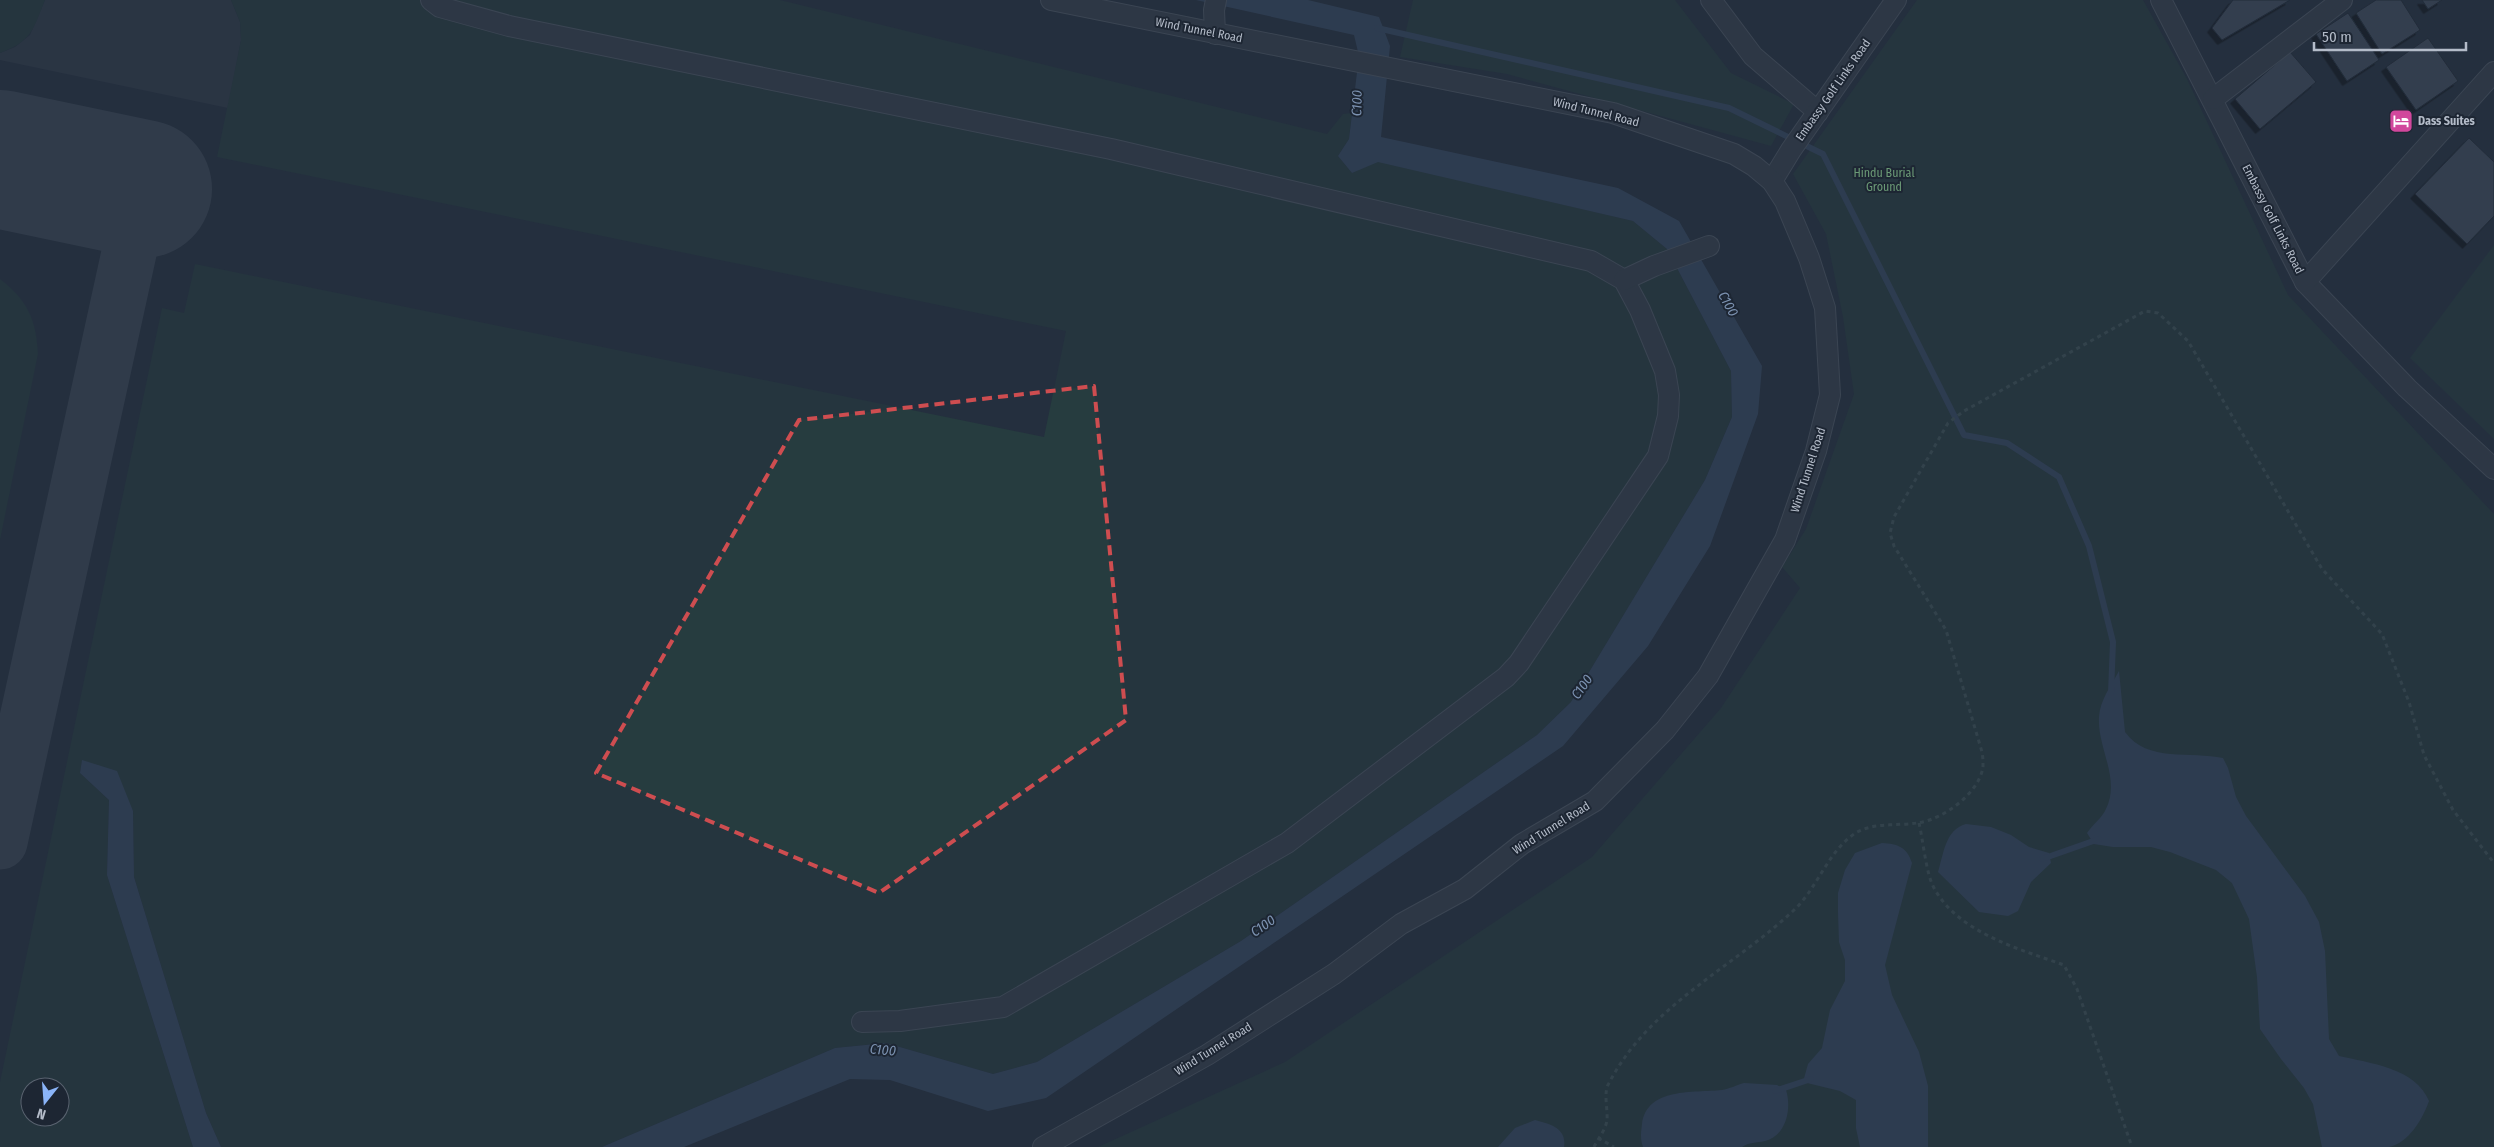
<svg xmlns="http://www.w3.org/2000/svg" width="2494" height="1147" font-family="'Fira Sans Condensed',sans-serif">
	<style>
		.airport { fill: #323c4b }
		.green { fill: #263c3f; fill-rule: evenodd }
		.water { fill: #394c67 }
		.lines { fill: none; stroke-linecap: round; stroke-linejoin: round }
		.stream { stroke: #394c67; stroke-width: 6 }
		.taxiway { stroke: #3f4a5a; stroke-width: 55 }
		.runway { stroke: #3f4a5a; stroke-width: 138 }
		.building { fill: #455162; stroke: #1f2835; filter: url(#shadow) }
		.minor-casing { stroke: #565f6c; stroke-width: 22 }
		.path { stroke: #44595c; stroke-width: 3; stroke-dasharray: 4 4; stroke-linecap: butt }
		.minor { stroke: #38414e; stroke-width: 20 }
		.marked { fill: none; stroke: #ce4d50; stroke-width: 4; stroke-dasharray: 10 6; stroke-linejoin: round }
		.labels { text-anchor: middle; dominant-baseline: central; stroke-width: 4; stroke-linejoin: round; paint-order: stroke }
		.street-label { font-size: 12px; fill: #b4bcc9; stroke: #1d2633 }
		.poi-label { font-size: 12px; font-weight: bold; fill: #b4bcc9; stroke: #1d2633; text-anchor: start }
		.park-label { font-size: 12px; fill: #6b9a76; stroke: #1d2633 }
		.water-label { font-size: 14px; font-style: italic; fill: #7c92b1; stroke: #1d2633 }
	</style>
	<defs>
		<filter id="shadow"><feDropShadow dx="-4.5" dy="4.5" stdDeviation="0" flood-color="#0009"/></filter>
	</defs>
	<rect width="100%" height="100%" fill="#242f3e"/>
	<polygon class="airport" points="45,0 231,0 240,22 241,40 228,108 0,60 0,53 15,47 30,35"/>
	<g class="green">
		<path d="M0,0H45C33,30 32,41 0,53Z"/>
		<path d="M231,0H780L1327,134L1343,114L1352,113L1349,139L1338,156L1352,173L1378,161L1633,221L1667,249L1731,371L1732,417L1705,480L1571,702L1537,735L1241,941L1037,1062L993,1074L886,1043L835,1048L602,1147H221L206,1113L134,877L133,811L82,761L80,773L109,800L107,875L193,1147H0V1082L162,308L184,313L195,264L1044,437L1066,331L217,157L241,40L240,22ZM30,1087H60V1117H30Z"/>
		<polygon points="1413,0 1675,0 1731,73 1794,104 1771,146 1507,74 1400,57"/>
		<polygon points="1917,0 2143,0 2187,79 2288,295 2494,514 2494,1147 1098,1147 1285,1062 1592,857 1721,708 1800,588 1782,567 1806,529 1854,394 1843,317 1826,234 1793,174"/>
		<polygon points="2494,245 2494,439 2410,358"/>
		<path d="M0,279C28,301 36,319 38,354L0,540Z"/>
	</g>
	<g class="water">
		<polygon points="1196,0 1308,0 1379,17 1390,46 1381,137 1618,188 1679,221 1762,366 1758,414 1710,546 1648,646 1563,746 1046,1098 988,1111 890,1080 850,1079 684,1147 602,1147 835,1048 886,1043 993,1074 1037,1062 1241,941 1537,735 1571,702 1705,480 1732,417 1731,371 1667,249 1633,221 1378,162 1352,173 1338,156 1349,139 1359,56 1354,35"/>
		<path d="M2119,671L2125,732C2147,763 2191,751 2223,758L2228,768L2236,797L2246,816L2305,896L2319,922L2325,951L2329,1039L2339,1056C2369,1063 2416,1068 2429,1101C2423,1118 2409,1143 2389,1147C2372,1147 2340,1147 2322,1147L2313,1104L2304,1088L2281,1059L2260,1029L2257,977L2249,919L2232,883L2216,870L2170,852L2151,847H2113L2094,844L2087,833C2093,824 2102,818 2106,809C2121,779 2097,747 2099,717C2100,700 2111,686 2119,671Z"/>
		<polygon points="82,760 117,771 133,811 134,877 206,1113 221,1147 193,1147 107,875 109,800 80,773"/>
		<path d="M1966,824L1991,827L2011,835L2029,847L2049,853L2051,863L2031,882L2018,911L2008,916L1979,912L1938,872C1944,853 1945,830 1966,824Z"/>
		<path d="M1882,843C1898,844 1907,847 1912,863L1885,965L1892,995L1919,1052L1928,1086V1147H1860L1856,1128V1100L1840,1091L1803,1082L1808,1064L1822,1048L1830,1010L1845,981V960L1839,942L1838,912V893L1845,870L1855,853Z"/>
		<path d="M1744,1083L1777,1085L1786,1090C1792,1109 1786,1136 1765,1141C1756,1143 1749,1142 1742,1147H1643C1640,1138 1641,1133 1642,1124C1647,1087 1694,1093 1722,1090C1729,1089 1737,1085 1744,1083Z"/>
		<path d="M1535,1120C1550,1124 1567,1128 1564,1147H1498L1515,1128Z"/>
	</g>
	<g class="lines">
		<g class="stream">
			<polyline points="1377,28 1729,108 1823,154 1964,435 2007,443 2059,477 2089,546 2113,642 2111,693"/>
			<polyline points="2042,859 2099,839"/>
			<polyline points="1775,1091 1811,1079"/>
		</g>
		<polyline class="taxiway" points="0,842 143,189"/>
		<polyline class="runway" points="0,159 143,189"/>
	</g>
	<g class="building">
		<polygon points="2233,0 2290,0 2222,40 2212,28"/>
		<polygon points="2376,0 2401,0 2420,30 2382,54 2356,13"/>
		<polygon points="2422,0 2442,0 2428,9"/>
		<polygon points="2348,13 2379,60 2347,81 2316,34"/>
		<polygon points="2428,38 2458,81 2416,110 2386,67"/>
		<polygon points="2290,52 2316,82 2260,129 2235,99"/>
		<polygon points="2469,138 2494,162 2494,216 2467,244 2415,194"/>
	</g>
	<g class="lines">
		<g class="minor-casing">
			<g id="minor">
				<polyline points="431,0 440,7 509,26 1111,149 1591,261 1624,280 1640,310 1665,371 1669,395 1668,416 1658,456 1519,663 1506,677 1287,843 1003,1007 900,1021 862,1022"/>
				<polyline points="1711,0 1753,56 1818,112"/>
				<polyline points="2161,0 2305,282 2407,388 2494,469"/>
				<polyline points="1215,34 1214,10 1216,0"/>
				<polyline points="2213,99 2342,0"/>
				<polyline points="1772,181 1791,150 1896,0"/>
				<polyline points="1624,280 1654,266 1709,246"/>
				<polyline points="2305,282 2494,72"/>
				<polyline points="1043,1147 1207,1055 1334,974 1401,924 1465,889 1522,844 1595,801 1665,730 1708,676 1785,540 1816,451 1830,395 1825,308 1809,258 1785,201 1772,181 1754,166 1734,154 1613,113 1051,0"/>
			</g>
		</g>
		<g class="path">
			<path d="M1919,823C1923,840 1926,872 1933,886C1956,932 2019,949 2064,965L2077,989L2132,1147"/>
			<polyline points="1598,1138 1614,1147"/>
			<path d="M1594,1147C1598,1139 1606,1129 1607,1120C1608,1109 1603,1092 1609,1083C1649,1006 1732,968 1793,911C1817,889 1827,853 1854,834C1872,822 1897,826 1917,823C1942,820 1979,794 1983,767C1983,762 1983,757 1982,752L1946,630L1894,546L1890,533L1894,517L1948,423L1964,411L2145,311L2158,313L2188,341L2322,569L2382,634L2409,702L2424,755L2453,810L2494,863"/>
		</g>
		<use href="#minor" class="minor"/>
	</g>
	<path d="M0 0H2494V1147H0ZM1094,386L1126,720L879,893L596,773L799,420Z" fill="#242f3e" fill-opacity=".55" fill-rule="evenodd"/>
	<path class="marked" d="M1094,386L1126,720L879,893L596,773L799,420Z"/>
	<defs>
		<g id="hotel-square" transform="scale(1.25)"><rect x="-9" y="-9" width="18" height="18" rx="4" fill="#d1479c" stroke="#1d2633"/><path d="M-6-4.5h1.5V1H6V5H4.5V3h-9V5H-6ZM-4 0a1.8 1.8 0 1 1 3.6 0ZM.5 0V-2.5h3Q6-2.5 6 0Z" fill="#fff"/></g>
	</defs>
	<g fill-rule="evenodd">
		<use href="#hotel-square" x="2401" y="121"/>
	</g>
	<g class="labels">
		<g class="street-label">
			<text transform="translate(1199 30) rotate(11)">Wind Tunnel Road</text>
			<text transform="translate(1833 90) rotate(-55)">Embassy Golf Links Road</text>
			<text transform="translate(1596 112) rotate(14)">Wind Tunnel Road</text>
			<text transform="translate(2273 219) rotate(63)">Embassy Golf Links Road</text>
			<text transform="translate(1808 470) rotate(-72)">Wind Tunnel Road</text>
			<text transform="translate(1551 828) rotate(-32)">Wind Tunnel Road</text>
			<text transform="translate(1213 1049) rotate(-32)">Wind Tunnel Road</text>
		</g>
		<g class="poi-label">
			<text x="2418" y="121">Dass Suites</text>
		</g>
		<g class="park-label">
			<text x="1884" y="173">Hindu Burial<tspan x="1884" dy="14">Ground</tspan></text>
		</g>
		<g class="water-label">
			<text transform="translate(1357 103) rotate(-89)">C100</text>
			<text transform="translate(1728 304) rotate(61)">C100</text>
			<text transform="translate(1582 687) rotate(-55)">C100</text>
			<text transform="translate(1263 926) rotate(-35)">C100</text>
			<text transform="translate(883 1050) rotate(4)">C100</text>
		</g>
	</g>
	<g transform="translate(45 1102) rotate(197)"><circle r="24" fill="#1d2633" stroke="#59626f"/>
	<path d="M0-4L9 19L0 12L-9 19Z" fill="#8ab4f8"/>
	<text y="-8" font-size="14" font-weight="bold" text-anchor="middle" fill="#b4bcc9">N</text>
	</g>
	<path d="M2314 42v8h152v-8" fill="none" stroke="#b4bcc9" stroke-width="2.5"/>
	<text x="2322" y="42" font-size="15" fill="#b4bcc9" stroke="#1d2633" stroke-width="4" paint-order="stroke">50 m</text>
</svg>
